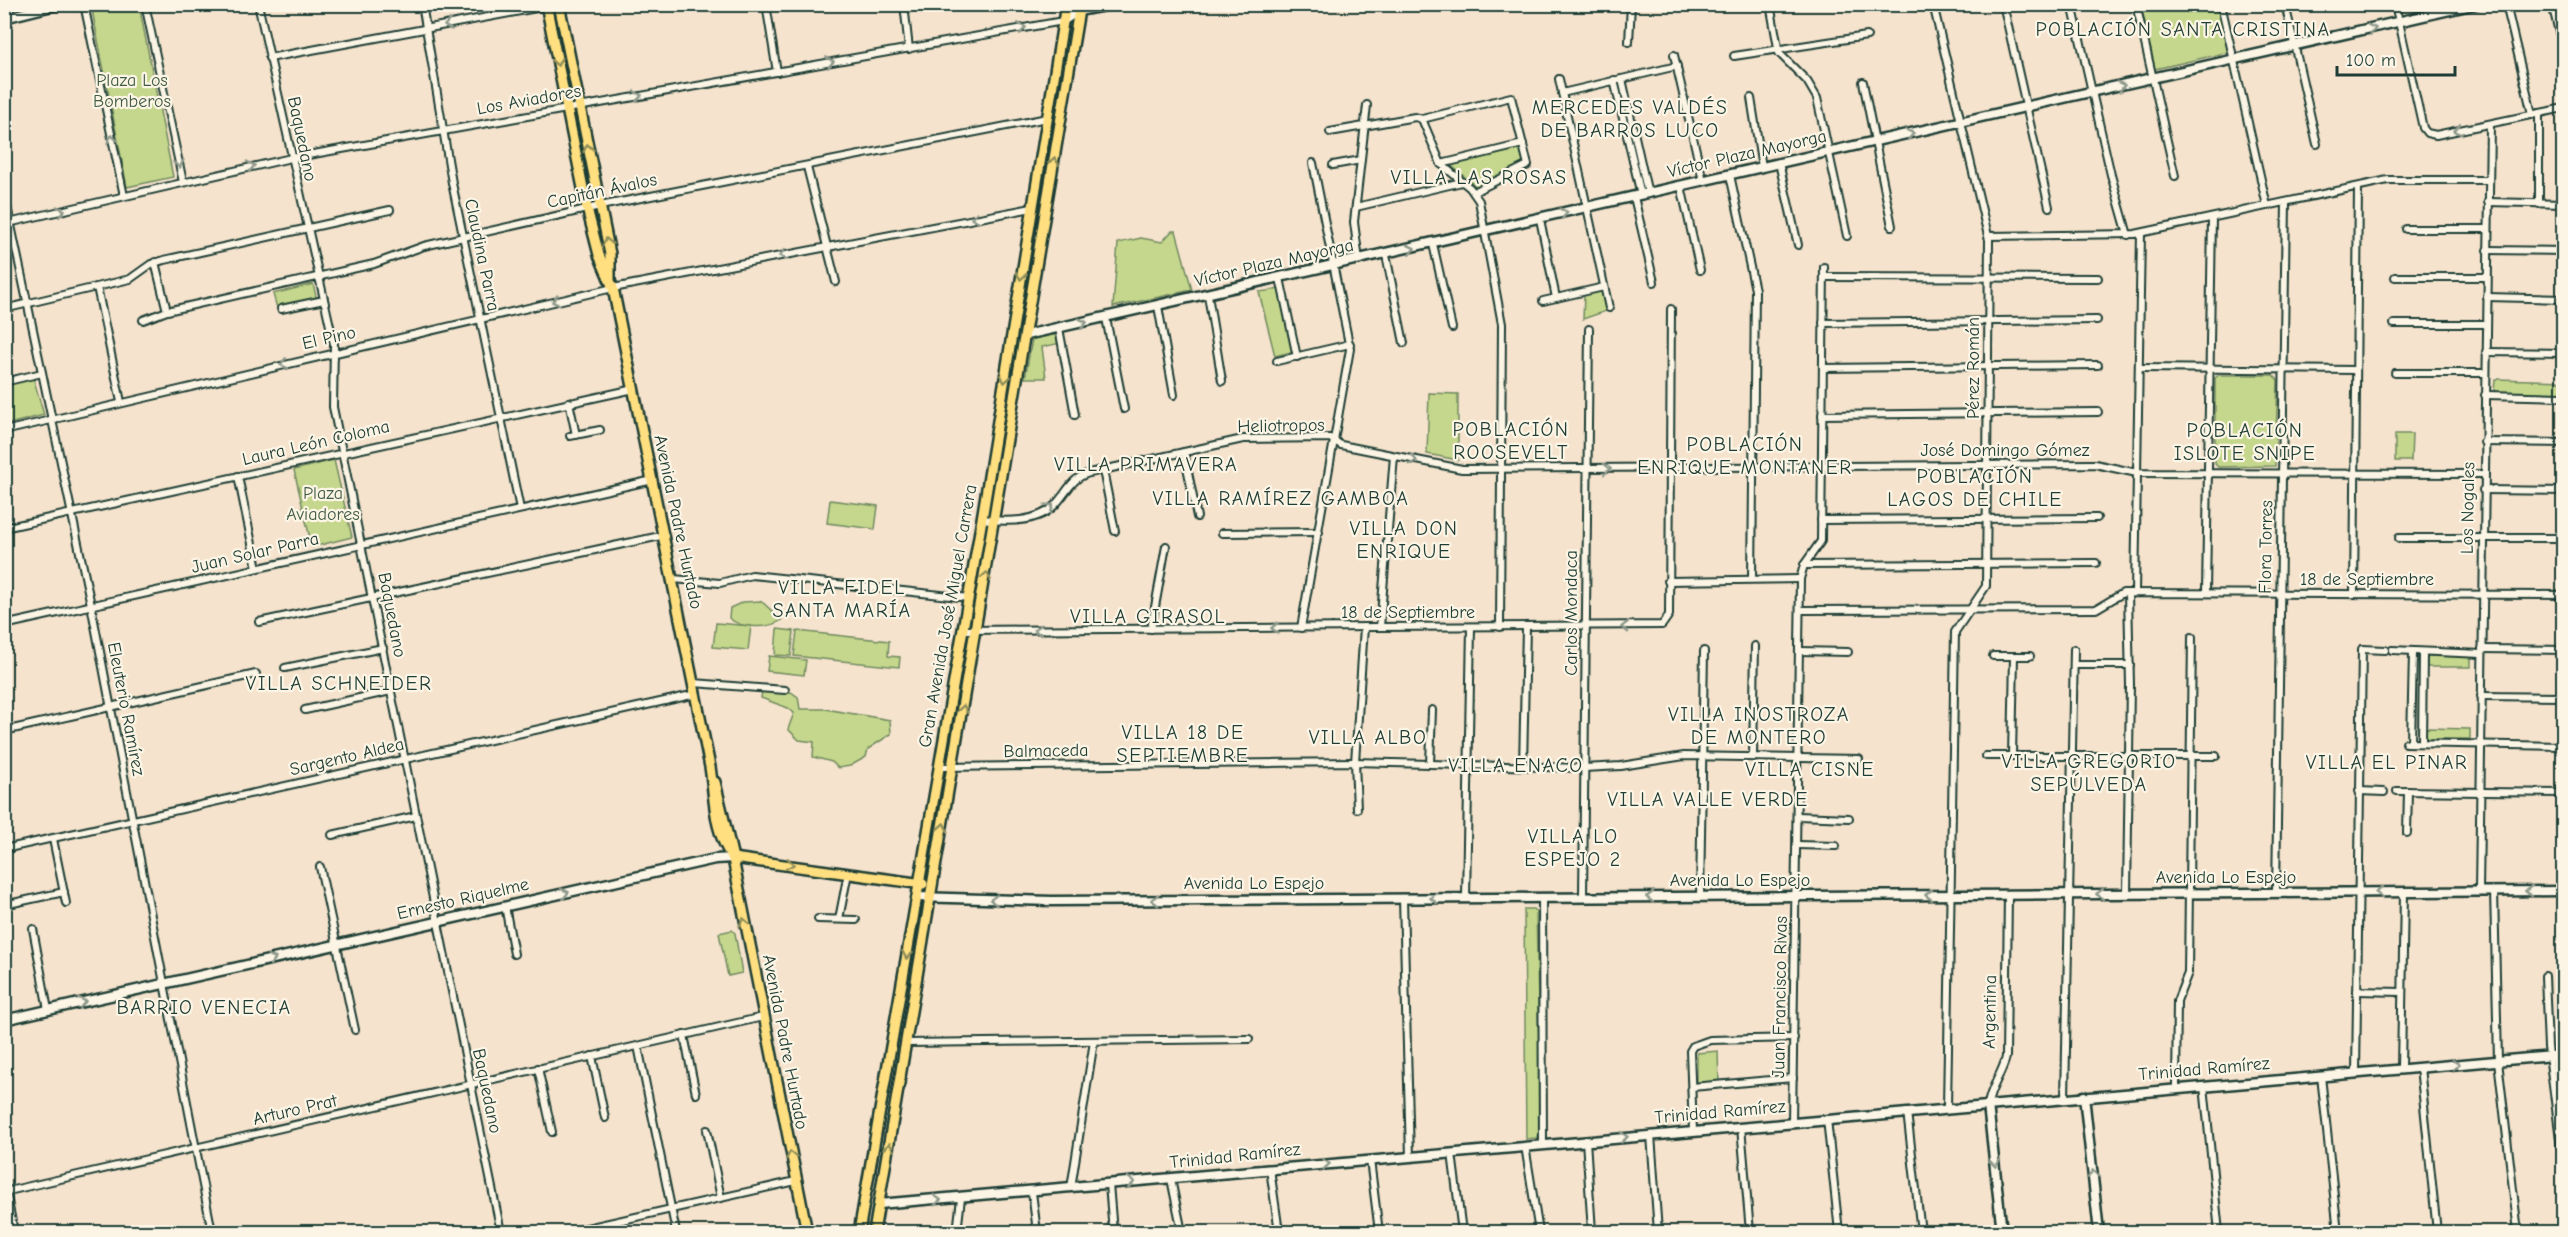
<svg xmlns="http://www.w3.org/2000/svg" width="2568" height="1237" font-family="'Comic Neue',sans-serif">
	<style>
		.green { fill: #c4d78c; stroke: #728a60; stroke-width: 1.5 }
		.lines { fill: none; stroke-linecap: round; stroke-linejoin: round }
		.street-casing { stroke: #1f3d34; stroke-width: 10 }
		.secondary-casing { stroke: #1f3d34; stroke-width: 13 }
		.primary-casing { stroke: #1f3d34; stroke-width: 14 }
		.street { stroke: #fcf5e5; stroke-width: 6 }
		.secondary { stroke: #fcf5e5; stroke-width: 8 }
		.primary { stroke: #ffdf80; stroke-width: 9 }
		.oneway { stroke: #8e998c }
		.oneway2 { stroke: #8f8e5a }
		.labels { text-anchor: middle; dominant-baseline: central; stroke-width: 4.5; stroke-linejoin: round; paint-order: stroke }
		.park-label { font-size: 18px; fill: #405c46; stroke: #fcf5e5 }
		.street-label { font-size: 18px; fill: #1f3d34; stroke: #fcf5e5 }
		.neighbourhood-label { font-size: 20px; letter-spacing: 1.5px; fill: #1f3d34; stroke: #fcf5e5 }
	</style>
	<rect width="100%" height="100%" fill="#f5e3cd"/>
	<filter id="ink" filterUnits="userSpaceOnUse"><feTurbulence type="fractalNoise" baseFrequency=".0167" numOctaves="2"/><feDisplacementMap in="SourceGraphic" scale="12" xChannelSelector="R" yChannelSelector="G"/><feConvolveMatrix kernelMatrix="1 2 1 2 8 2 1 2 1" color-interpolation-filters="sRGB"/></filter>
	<g filter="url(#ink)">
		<g class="green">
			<polygon points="91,5 139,5 173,177 127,187"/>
			<polygon points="2141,5 2218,5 2229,52 2155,69"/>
			<polygon points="1519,148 1525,164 1477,187 1449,164"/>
			<polygon points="1172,231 1176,231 1192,290 1113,307 1118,243 1141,238 1162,242"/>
			<polygon points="313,284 317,300 277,308 273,294"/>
			<polygon points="1280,289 1295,351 1275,356 1259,292"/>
			<polygon points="1601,290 1606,311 1583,319 1584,295"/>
			<polygon points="1059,334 1061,343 1042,347 1046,378 1025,378 1032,339"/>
			<polygon points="2219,375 2273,375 2278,380 2275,466 2218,467 2215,464 2215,378"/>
			<polygon points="33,377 44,415 5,425 4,384"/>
			<polygon points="2495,379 2563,381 2563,395 2494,393"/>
			<polygon points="1429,393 1458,394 1458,460 1427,454"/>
			<polygon points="2395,434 2412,434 2411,461 2395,461"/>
			<polygon points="334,460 352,537 312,547 294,470"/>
			<polygon points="830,500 878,506 875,529 827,523"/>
			<path d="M761,601L782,620C769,629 741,629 729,618L730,608L743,602Z"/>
			<polygon points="716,623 751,626 748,650 713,647"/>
			<polygon points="777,629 794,631 791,656 775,655"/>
			<polygon points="797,631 889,641 888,656 900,657 899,667 794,656"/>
			<polygon points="769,656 806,660 804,675 767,671"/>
			<rect x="2427" y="656" width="44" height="11"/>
			<polygon points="762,691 791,692 798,697 800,709 825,709 890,720 891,734 868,749 866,757 850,766 838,768 832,762 813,757 814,742 799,740 788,729 794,713 788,708 761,698"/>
			<polygon points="2426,728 2470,729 2470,739 2426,739"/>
			<polygon points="1524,909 1533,909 1536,912 1541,1133 1536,1138 1526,1139"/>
			<polygon points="732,930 735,933 742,973 728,976 719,933"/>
			<polygon points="1718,1051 1719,1084 1697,1086 1697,1053"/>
		</g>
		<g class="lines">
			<g class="street-casing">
				<g id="street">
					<polyline points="84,4 124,196"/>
					<polyline points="145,4 183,182"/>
					<polyline points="258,4 334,344 333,407 501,1232"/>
					<polyline points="422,4 452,183 520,509"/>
					<polyline points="766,4 777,72"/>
					<polyline points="904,4 909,49"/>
					<polyline points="1770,4 1779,53 1807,81 1817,98 1847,236"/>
					<polyline points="1933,4 1989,240 1986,586 1955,632 1947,1108"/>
					<polyline points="2003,4 2049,207"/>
					<polyline points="2072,4 2111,175 2128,235"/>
					<polyline points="2136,4 2175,176"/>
					<polyline points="2221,4 2267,206"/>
					<polyline points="2285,4 2317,144"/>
					<polyline points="2395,4 2423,128 2427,133 2436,135 2564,108"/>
					<polyline points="2506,4 2532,114"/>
					<polyline points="2552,4 2564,52"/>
					<polyline points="1629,42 1631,4"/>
					<polyline points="1674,55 1703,181"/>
					<polyline points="1734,56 1867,36"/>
					<polyline points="269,58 558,4"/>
					<polyline points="1559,79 1609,308"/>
					<polyline points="1622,79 1648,194"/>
					<polyline points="1614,80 1641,195"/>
					<polyline points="1863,82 1892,226"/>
					<polyline points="1562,93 1677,66"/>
					<polyline points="1751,98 1762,167"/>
					<polyline points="1422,119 1441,164 1470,188 1479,201 1502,324 1500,627"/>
					<polyline points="1330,132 1415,117 1422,119 1511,97 1528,165 1474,192"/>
					<polyline points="1779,163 1798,245"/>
					<polyline points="1441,164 1523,144"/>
					<polyline points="1333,165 1361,160"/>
					<polyline points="807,167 836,282"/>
					<polyline points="1730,175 1755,290 1752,579"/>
					<polyline points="1681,186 1700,270"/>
					<polyline points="4,192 91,605 212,1232"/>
					<polyline points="1634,197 1654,282"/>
					<polyline points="2488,202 2564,204"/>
					<polyline points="2539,204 2539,113"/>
					<polyline points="1356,207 1462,182"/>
					<polyline points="1540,219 1556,298"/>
					<polyline points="4,224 291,158 1063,21"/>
					<polyline points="2406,229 2488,229"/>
					<polyline points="1988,236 2135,234 2388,180 2489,180"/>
					<polyline points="1433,244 1452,328"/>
					<polyline points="2487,250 2564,251"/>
					<polyline points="1386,255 1404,343"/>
					<polyline points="1359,261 1354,222 1367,105"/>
					<polyline points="155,262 167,311"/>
					<polyline points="1824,277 2098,278"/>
					<polyline points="2395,277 2487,277"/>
					<polyline points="1280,278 1297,357"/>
					<polyline points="97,287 121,402"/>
					<polyline points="1208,295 1222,381"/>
					<polyline points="2487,297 2564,299"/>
					<polyline points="1543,301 1604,287"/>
					<polyline points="1158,306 1174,395"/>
					<polyline points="4,309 130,279 151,264 164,260 390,210"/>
					<polyline points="281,309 324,300"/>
					<polyline points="1106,318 1124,409"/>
					<polyline points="143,320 167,311 374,264 424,246 600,206 1047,118"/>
					<polyline points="1823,323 2097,320"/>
					<polyline points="2394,324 2486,324"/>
					<polyline points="1059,328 1075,415"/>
					<polyline points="2486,352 2564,353"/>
					<polyline points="1277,361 1350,344"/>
					<polyline points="1823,368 2098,365"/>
					<polyline points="2139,368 2356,370"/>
					<polyline points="2395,373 2485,373"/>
					<polyline points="4,382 42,373"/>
					<polyline points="2485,395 2564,397"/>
					<polyline points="569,402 576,435"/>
					<polyline points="1822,415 2098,412"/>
					<polyline points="4,431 613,288 1032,208"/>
					<polyline points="570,436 600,430"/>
					<polyline points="2484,442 2564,443"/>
					<polyline points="1184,452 1197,517"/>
					<polyline points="1103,470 1115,531"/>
					<polyline points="238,476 257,568"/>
					<polyline points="2483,490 2564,491"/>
					<path d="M982,519C1004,522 1038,523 1055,505C1067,493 1071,478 1089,473L1243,439L1330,438L1341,445L1462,469L2095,464L2137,473L2483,474"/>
					<polyline points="1821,520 2097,518"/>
					<polyline points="4,528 634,389"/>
					<polyline points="1222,533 1319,532"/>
					<polyline points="2399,538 2564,538"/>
					<polyline points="1804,565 2096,563"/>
					<polyline points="673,579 720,583 752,575 969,598"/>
					<polyline points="1668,581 1800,579"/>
					<polyline points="2135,593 2141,233"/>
					<polyline points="2206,593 2212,218"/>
					<polyline points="2354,594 2358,187"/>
					<polyline points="1800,610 2096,609 2123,593 2564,595"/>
					<polyline points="259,622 665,535"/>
					<polyline points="4,625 653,480"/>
					<polyline points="1380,627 1394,456"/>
					<polyline points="1301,628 1350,349 1313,163"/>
					<polyline points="1151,629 1166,546"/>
					<polyline points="963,630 1662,625 1669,615 1671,309"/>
					<polyline points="2482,649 2564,650"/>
					<polyline points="2392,650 2482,654"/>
					<polyline points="1800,651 1848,652"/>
					<polyline points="1993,656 2030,656"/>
					<polyline points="2074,665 2130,665"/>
					<polyline points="285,668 383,648"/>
					<polyline points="694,683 785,690"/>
					<polyline points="2481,696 2564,697"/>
					<polyline points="305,710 391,691"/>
					<polyline points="4,731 256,674"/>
					<polyline points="2411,742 2413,653"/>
					<polyline points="2422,742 2423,653"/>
					<polyline points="2406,743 2564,746"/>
					<polyline points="1986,756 2216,756"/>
					<polyline points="2012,756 2014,656"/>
					<polyline points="1753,757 1755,646"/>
					<polyline points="1430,764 1432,710"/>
					<polyline points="1523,766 1526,627"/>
					<polyline points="939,767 1355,762 1584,768 1621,766 1684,756 1859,759"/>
					<polyline points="2359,791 2384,792"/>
					<polyline points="2397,791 2564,793"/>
					<polyline points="1357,809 1355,762 1364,627"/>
					<polyline points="1798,816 1849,818"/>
					<polyline points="2407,833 2408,791"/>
					<polyline points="332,835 416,816"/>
					<polyline points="53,839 66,903"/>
					<polyline points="1797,845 1836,846"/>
					<polyline points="4,849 696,694"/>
					<polyline points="320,867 355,1030"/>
					<polyline points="2479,891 2490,124"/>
					<polyline points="2494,891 2498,1061 2518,1232"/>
					<polyline points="2276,893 2286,202"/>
					<polyline points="2127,894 2130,685 2128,593"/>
					<polyline points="1583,897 1589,329"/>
					<polyline points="1700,897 1704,651"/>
					<polyline points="1466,898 1471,627"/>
					<polyline points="1542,898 1543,1144"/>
					<polyline points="1403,899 1410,1157"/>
					<polyline points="4,905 64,892"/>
					<polyline points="505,906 514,954"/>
					<polyline points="818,919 856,920"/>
					<polyline points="839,919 848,873"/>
					<polyline points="33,929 48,1010"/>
					<polyline points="2545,976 2548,1047 2564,1170"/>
					<polyline points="2357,991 2402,992"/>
					<polyline points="684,1035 696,1094"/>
					<polyline points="906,1043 1249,1039"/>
					<polyline points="638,1046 676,1232"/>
					<polyline points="592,1056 605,1118"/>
					<polyline points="2420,1067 2437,1232"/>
					<polyline points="538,1068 552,1132"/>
					<polyline points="2401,1069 2404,892"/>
					<polyline points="2356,1073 2362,649 2385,650"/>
					<polyline points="2321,1076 2338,1232"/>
					<polyline points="2204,1086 2219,1232"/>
					<polyline points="1692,1087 1793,1078"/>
					<polyline points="2176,1088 2177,1001 2188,973 2192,637"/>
					<polyline points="2065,1098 2074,649"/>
					<path d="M1988,1105C1990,1087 2002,1075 2006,1057L2008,895"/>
					<polyline points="1907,1112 1921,1232"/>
					<polyline points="1827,1119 1839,1232"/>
					<polyline points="1792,1122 1800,579 1804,565 1821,541 1824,267"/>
					<polyline points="1741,1127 1750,1232"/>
					<polyline points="707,1130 721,1198"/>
					<polyline points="1693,1131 1690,1051 1693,1046 1710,1040 1794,1038"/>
					<polyline points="1651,1135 1658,1232"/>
					<polyline points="1586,1140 1592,1232"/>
					<polyline points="1525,1146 1539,1232"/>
					<polyline points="1452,1153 1462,1232"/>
					<polyline points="1370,1160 1379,1232"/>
					<polyline points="1270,1169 1279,1232"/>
					<polyline points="1171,1179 1182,1232"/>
					<polyline points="1109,1184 1113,1232"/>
					<polyline points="1071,1188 1094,1041"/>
					<polyline points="6,1191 14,1232"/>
					<polyline points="4,1192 763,1017"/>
					<polyline points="1032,1192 1037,1232"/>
					<polyline points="569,1232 796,1181"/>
					<polyline points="957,1232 961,1198"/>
					<polyline points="2531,1232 2564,1230"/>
				</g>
			</g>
			<g class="secondary-casing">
				<g id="secondary">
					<polyline points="4,18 60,4"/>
					<polyline points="1063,21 1078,11 1115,4"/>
					<polyline points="1026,335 2476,4"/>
					<polyline points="917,897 1052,901 2564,891"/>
					<polyline points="4,1020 715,859 733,858"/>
					<polyline points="2084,1096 2099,1232"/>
					<polyline points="1988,1105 2002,1232"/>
					<polyline points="879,1204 2564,1055"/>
				</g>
			</g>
			<g class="primary-casing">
				<g id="primary">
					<path d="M546,4L587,208L599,255L613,288L710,767C715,798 713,832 733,858"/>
					<polyline points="559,4 610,254 610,279"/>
					<polyline points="715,782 732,854 807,1232"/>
					<polyline points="733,858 923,884"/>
					<polyline points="859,1232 982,519 1066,4"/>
					<polyline points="874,1232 1080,4"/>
				</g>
			</g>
			<use href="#street" class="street"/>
			<use href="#secondary" class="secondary"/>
			<use href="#primary" class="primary"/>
		</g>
		<defs><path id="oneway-chevron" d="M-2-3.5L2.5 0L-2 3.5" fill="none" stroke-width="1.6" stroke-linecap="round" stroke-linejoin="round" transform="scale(1.5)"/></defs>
		<g class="oneway">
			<use href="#oneway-chevron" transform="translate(448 25) rotate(169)"/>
			<use href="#oneway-chevron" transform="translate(1022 28) rotate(-10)"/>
			<use href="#oneway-chevron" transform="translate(2372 29) rotate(-13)"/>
			<use href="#oneway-chevron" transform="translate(830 62) rotate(-10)"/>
			<use href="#oneway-chevron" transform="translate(2121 86) rotate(-13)"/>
			<use href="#oneway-chevron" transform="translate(638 96) rotate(-10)"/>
			<use href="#oneway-chevron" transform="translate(2458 130) rotate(169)"/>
			<use href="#oneway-chevron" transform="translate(1910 134) rotate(-13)"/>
			<use href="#oneway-chevron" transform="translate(112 139) rotate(-102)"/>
			<use href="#oneway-chevron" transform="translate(179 164) rotate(78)"/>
			<use href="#oneway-chevron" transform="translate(251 166) rotate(-13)"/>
			<use href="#oneway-chevron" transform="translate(61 211) rotate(-13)"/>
			<use href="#oneway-chevron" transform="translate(1564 213) rotate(-13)"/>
			<use href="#oneway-chevron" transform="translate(975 218) rotate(169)"/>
			<use href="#oneway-chevron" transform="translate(1411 249) rotate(-13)"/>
			<use href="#oneway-chevron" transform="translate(783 255) rotate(169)"/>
			<use href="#oneway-chevron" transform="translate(556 301) rotate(167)"/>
			<use href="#oneway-chevron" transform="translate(1083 323) rotate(-13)"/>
			<use href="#oneway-chevron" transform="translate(284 364) rotate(167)"/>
			<use href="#oneway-chevron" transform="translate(1413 460) rotate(12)"/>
			<use href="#oneway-chevron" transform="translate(1607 469) rotate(-1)"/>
			<use href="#oneway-chevron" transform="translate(1050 507) rotate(-38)"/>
			<use href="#oneway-chevron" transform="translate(1625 627) rotate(179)"/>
			<use href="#oneway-chevron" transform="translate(1275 628) rotate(179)"/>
			<use href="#oneway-chevron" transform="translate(1038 630) rotate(179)"/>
			<use href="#oneway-chevron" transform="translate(2529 891) rotate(180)"/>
			<use href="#oneway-chevron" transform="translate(2379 892) rotate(180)"/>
			<use href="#oneway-chevron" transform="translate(565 893) rotate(-13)"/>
			<use href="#oneway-chevron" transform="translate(2100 894) rotate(180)"/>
			<use href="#oneway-chevron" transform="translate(1929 895) rotate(180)"/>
			<use href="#oneway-chevron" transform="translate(1650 897) rotate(180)"/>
			<use href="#oneway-chevron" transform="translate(1434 898) rotate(180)"/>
			<use href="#oneway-chevron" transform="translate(994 900) rotate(-178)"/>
			<use href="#oneway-chevron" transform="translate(1155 900) rotate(180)"/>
			<use href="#oneway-chevron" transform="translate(272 959) rotate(-13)"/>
			<use href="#oneway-chevron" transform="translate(82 1002) rotate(-13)"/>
			<use href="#oneway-chevron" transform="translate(2456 1064) rotate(-5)"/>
			<use href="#oneway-chevron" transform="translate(1624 1137) rotate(-5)"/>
			<use href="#oneway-chevron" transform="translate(1995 1163) rotate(84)"/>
			<use href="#oneway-chevron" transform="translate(1326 1164) rotate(-5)"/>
			<use href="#oneway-chevron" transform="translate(2093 1174) rotate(-96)"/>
			<use href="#oneway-chevron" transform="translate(1131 1182) rotate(-5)"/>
			<use href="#oneway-chevron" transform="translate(937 1200) rotate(-5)"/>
		</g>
		<g class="oneway2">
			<use href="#oneway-chevron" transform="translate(557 62) rotate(79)"/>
			<use href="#oneway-chevron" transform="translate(588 148) rotate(-101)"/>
			<use href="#oneway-chevron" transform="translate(1054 161) rotate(-81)"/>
			<use href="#oneway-chevron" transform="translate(607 242) rotate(-102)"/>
			<use href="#oneway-chevron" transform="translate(1021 276) rotate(99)"/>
			<use href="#oneway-chevron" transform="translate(1005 379) rotate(99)"/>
			<use href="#oneway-chevron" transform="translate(986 576) rotate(-80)"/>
			<use href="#oneway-chevron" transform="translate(963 709) rotate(-80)"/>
			<use href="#oneway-chevron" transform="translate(943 827) rotate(-80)"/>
			<use href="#oneway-chevron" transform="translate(790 864) rotate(8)"/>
			<use href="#oneway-chevron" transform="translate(744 922) rotate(-101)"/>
			<use href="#oneway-chevron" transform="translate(907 955) rotate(100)"/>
			<use href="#oneway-chevron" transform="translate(889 1147) rotate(-80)"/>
			<use href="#oneway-chevron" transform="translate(791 1155) rotate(-101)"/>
		</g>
	</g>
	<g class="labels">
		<g class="park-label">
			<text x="132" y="80">Plaza Los<tspan x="132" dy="21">Bomberos</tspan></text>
			<text x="323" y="493">Plaza<tspan x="323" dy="21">Aviadores</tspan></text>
		</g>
		<g class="street-label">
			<text transform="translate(529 100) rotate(-10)">Los Aviadores</text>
			<text transform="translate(302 139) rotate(78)">Baquedano</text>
			<text transform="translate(1747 154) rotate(-13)">Víctor Plaza Mayorga</text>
			<text transform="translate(602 191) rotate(-12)">Capitán Ávalos</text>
			<text transform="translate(482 255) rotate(78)">Claudina Parra</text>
			<text transform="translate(1274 263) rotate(-13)">Víctor Plaza Mayorga</text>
			<text transform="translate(329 338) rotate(-13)">El Pino</text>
			<text transform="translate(1973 368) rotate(-90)">Pérez Román</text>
			<text transform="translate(1281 426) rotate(-1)">Heliotropos</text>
			<text transform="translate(316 443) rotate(-13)">Laura León Coloma</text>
			<text x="2005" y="450">José Domingo Gómez</text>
			<text transform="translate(2468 508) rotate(-89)">Los Nogales</text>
			<text transform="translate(678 522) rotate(78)">Avenida Padre Hurtado</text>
			<text transform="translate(2266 547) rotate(-89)">Flora Torres</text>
			<text transform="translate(255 553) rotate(-13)">Juan Solar Parra</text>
			<text x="2367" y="579">18 de Septiembre</text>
			<text x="1408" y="612">18 de Septiembre</text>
			<text transform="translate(1571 613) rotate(-90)">Carlos Mondaca</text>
			<text transform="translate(392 615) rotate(79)">Baquedano</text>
			<text transform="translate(948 616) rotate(-80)">Gran Avenida José Miguel Carrera</text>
			<text transform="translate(126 709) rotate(79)">Eleuterio Ramírez</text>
			<text transform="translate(1046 751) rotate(-1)">Balmaceda</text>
			<text transform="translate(347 757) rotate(-13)">Sargento Aldea</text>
			<text x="2226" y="877">Avenida Lo Espejo</text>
			<text x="1740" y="880">Avenida Lo Espejo</text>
			<text x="1254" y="883">Avenida Lo Espejo</text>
			<text transform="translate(463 899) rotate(-13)">Ernesto Riquelme</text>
			<text transform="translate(1780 997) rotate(-89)">Juan Francisco Rivas</text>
			<text transform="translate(1990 1012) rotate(-89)">Argentina</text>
			<text transform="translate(785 1042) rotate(79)">Avenida Padre Hurtado</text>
			<text transform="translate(2204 1069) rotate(-5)">Trinidad Ramírez</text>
			<text transform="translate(487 1091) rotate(78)">Baquedano</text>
			<text transform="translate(295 1110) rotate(-13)">Arturo Prat</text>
			<text transform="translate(1720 1112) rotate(-5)">Trinidad Ramírez</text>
			<text transform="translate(1235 1156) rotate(-6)">Trinidad Ramírez</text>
		</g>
		<g class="neighbourhood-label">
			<text x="2183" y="29">POBLACIÓN SANTA CRISTINA</text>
			<text x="1630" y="107">MERCEDES VALDÉS<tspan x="1630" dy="23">DE BARROS LUCO</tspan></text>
			<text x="1479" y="177">VILLA LAS ROSAS</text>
			<text x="1511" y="429">POBLACIÓN<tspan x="1511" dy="23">ROOSEVELT</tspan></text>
			<text x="2245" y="430">POBLACIÓN<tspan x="2245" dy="23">ISLOTE SNIPE</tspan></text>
			<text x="1745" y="444">POBLACIÓN<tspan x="1745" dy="23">ENRIQUE MONTANER</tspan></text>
			<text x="1146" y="464">VILLA PRIMAVERA</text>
			<text x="1975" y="476">POBLACIÓN<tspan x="1975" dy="23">LAGOS DE CHILE</tspan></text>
			<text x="1281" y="498">VILLA RAMÍREZ GAMBOA</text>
			<text x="1404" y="528">VILLA DON<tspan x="1404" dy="23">ENRIQUE</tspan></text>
			<text x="842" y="587">VILLA FIDEL<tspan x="842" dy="23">SANTA MARÍA</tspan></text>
			<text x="1148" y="616">VILLA GIRASOL</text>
			<text x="339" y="683">VILLA SCHNEIDER</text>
			<text x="1759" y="714">VILLA INOSTROZA<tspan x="1759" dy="23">DE MONTERO</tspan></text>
			<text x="1183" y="732">VILLA 18 DE<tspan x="1183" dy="23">SEPTIEMBRE</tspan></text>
			<text x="1368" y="737">VILLA ALBO</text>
			<text x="2089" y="761">VILLA GREGORIO<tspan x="2089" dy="23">SEPÚLVEDA</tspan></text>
			<text x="2387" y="762">VILLA EL PINAR</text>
			<text x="1516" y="765">VILLA ENACO</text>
			<text x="1810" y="769">VILLA CISNE</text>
			<text x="1708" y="799">VILLA VALLE VERDE</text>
			<text x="1573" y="836">VILLA LO<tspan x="1573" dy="23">ESPEJO 2</tspan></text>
			<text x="204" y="1007">BARRIO VENECIA</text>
		</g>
	</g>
	<rect width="2568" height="1237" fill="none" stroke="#fcf5e5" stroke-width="24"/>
	<rect x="12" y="12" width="2544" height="1213" fill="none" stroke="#1f3d34" stroke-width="2" filter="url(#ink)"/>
	<path d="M2337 66v9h118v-9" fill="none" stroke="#1f3d34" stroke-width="3"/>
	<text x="2346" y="66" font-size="18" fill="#1f3d34" stroke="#fcf5e5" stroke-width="4.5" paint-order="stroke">100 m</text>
</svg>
